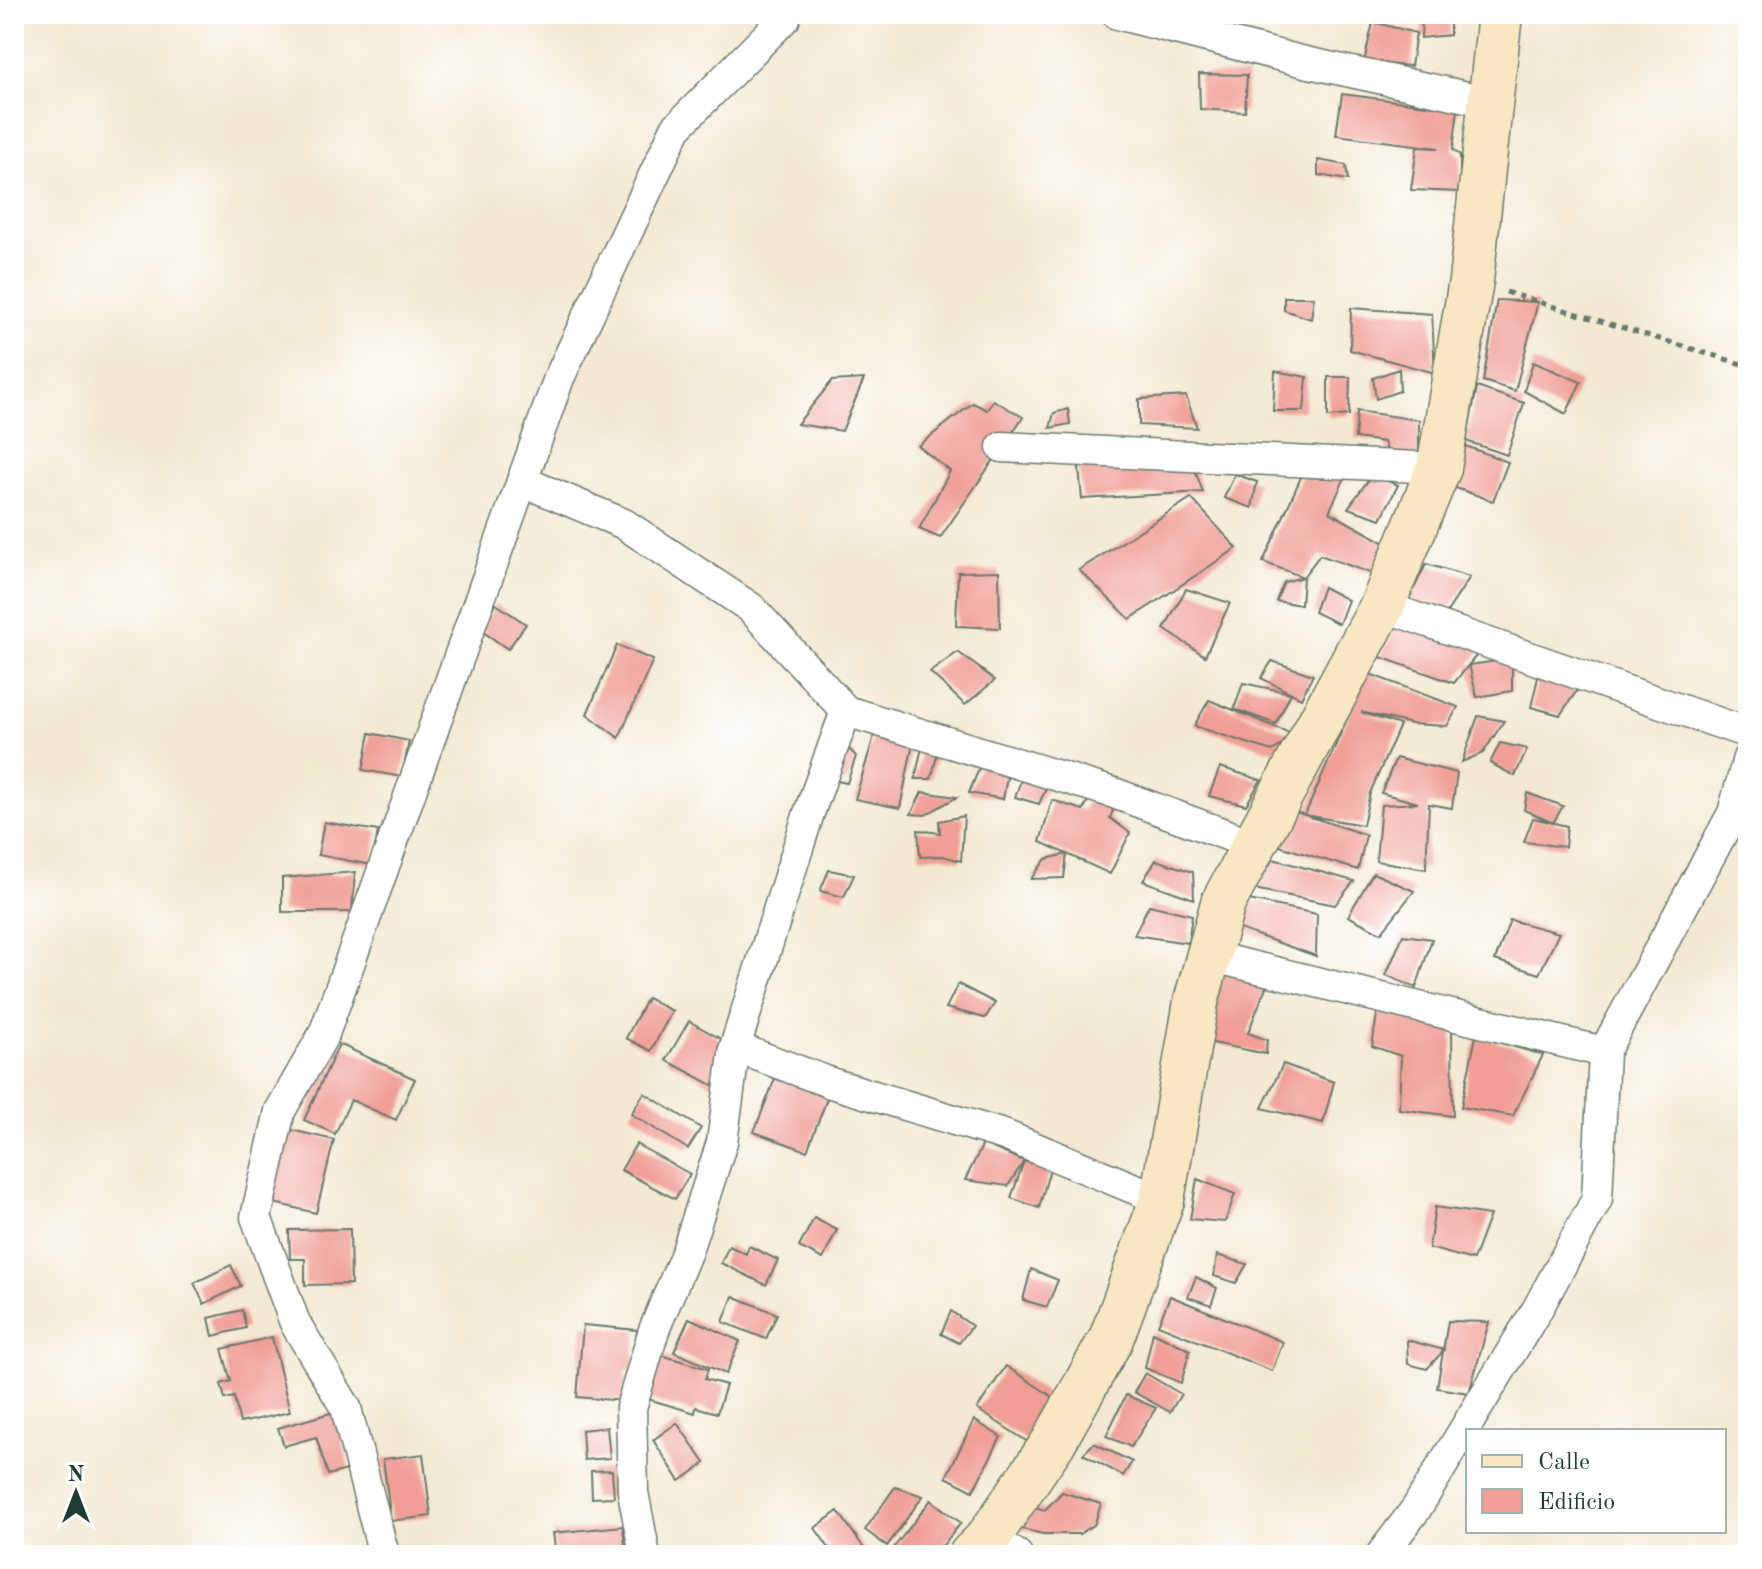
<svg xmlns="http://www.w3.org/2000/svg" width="1762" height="1569" font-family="'Old Standard TT',serif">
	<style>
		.building { fill: #f09e96 }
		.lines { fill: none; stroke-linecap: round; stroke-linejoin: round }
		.minor-casing { stroke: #69796b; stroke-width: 33 }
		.secondary-casing { stroke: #69796b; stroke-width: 47 }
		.path { stroke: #69796b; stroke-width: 5; stroke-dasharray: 6 6; stroke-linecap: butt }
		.minor { stroke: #fff; stroke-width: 30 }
		.secondary { stroke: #f9e7c3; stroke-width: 44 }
	</style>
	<rect width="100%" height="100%" fill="#fff"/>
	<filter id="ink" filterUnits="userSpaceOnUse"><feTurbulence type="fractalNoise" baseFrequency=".0125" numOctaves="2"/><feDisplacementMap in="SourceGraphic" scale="16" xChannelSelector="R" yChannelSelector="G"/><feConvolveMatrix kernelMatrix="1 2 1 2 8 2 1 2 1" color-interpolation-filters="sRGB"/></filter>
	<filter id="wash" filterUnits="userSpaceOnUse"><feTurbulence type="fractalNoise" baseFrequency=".006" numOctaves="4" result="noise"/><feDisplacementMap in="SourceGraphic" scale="32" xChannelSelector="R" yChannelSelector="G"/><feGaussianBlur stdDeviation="1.8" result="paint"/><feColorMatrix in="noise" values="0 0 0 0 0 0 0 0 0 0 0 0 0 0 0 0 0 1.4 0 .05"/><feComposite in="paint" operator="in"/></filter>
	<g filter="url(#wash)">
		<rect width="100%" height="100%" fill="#f3e9d2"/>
		<g id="blocks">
			<g class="building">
				<polygon points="1422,14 1450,14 1450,35 1421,38"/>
				<polygon points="1373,22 1416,33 1411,66 1364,62"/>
				<polygon points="1199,74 1247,75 1245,112 1200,109"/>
				<polygon points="1342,94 1458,109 1453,150 1460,155 1460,192 1411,190 1417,147 1438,148 1336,135"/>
				<polygon points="1318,160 1346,165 1348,180 1318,175"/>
				<polygon points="1284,297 1314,297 1311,319 1284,310"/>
				<polygon points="1497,300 1538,302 1515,391 1483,381"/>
				<polygon points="1351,308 1432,314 1435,373 1350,350"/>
				<polygon points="1533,362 1581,382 1566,414 1524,391"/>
				<polygon points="1399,369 1400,391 1376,399 1373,378"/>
				<polygon points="1275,371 1307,377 1304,411 1273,411"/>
				<polygon points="1328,377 1350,377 1349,415 1328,417"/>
				<polygon points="864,379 842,431 797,424 832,381"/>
				<polygon points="1477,387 1524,403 1507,455 1466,441"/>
				<polygon points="1186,396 1197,428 1139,425 1139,399"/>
				<polygon points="993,400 1023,417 940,538 919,529 950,471 918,446 973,403 987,410"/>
				<polygon points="1068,409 1070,424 1050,428 1054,413"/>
				<polygon points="1357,411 1419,420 1419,458 1389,456 1384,442 1355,438"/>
				<polygon points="1463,445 1508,462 1493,501 1447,485"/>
				<polygon points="1078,457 1192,462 1203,492 1082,499"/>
				<polygon points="1306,466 1349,469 1329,512 1389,545 1373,574 1320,555 1303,577 1301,605 1276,601 1284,582 1303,577 1263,562"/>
				<polygon points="1235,474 1257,482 1252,508 1224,498"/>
				<polygon points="1372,475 1398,485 1381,519 1348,508"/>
				<polygon points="1191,498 1237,548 1130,619 1079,570"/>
				<polygon points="1426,564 1470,577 1445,615 1408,601"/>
				<polygon points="999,571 1000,628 956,626 958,572"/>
				<polygon points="1323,587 1348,600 1339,624 1314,612"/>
				<polygon points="1186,589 1230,603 1205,656 1164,629"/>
				<polygon points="496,604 526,624 508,649 479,629"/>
				<polygon points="1399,621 1481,650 1454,683 1380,657"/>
				<polygon points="617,645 653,660 619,738 587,714"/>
				<polygon points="958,652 995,680 965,705 930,672"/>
				<polygon points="1512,659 1512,691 1477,697 1469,665"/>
				<polygon points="1272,661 1313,675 1301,698 1261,678"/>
				<polygon points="1367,673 1458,707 1447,726 1411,724 1361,712 1400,725 1370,793 1363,825 1305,815 1366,835 1358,870 1276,845 1295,812 1305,815"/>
				<polygon points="1539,673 1580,686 1560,715 1531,707"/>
				<polygon points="1243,683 1291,693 1276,724 1234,709"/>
				<polygon points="1209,700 1297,736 1272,751 1194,726"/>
				<polygon points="1478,716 1504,721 1483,753 1462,762"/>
				<polygon points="370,733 409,741 402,777 363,770"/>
				<polygon points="875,733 913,743 900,808 855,799"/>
				<polygon points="941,740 931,779 915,779 922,747"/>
				<polygon points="1500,743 1527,749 1515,776 1490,763"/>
				<polygon points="847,747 856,756 847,783 832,780"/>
				<polygon points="1396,758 1457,773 1452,808 1429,804 1426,869 1376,861 1381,805 1418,803 1381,793"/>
				<polygon points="1010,761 1003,799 969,793 981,764"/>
				<polygon points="1220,767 1261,780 1246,805 1209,796"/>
				<polygon points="1053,773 1039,804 1015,797 1023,775"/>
				<polygon points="922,792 957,797 925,815 911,814"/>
				<polygon points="1527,793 1563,806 1553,823 1524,810"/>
				<polygon points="1091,796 1116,803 1110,818 1130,833 1110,874 1067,854 1064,878 1031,879 1046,859 1067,854 1040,842 1052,800 1083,810"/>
				<polygon points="964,816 961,861 943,856 920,857 918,830 940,833 939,821"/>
				<polygon points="1533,818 1567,826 1565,847 1524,842"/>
				<polygon points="324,822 378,831 372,865 318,855"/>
				<polygon points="1273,859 1354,881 1335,905 1254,889"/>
				<polygon points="1156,860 1193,872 1194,899 1143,881"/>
				<polygon points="829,870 854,875 844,897 820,891"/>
				<polygon points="355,872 352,912 282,912 282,878"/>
				<polygon points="1373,873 1414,891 1381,933 1348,916"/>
				<polygon points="1244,899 1317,914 1316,956 1228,925"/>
				<polygon points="1149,905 1192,915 1188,943 1134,935"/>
				<polygon points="1510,920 1559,933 1539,974 1495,960"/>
				<polygon points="1403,935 1432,939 1416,988 1386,975"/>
				<polygon points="1217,966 1269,979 1248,1033 1267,1040 1266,1054 1203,1041"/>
				<polygon points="958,984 995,1003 985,1018 946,1008"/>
				<polygon points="647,998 672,1011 651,1051 626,1038"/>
				<polygon points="1378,1008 1452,1030 1453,1116 1399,1109 1401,1056 1372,1046"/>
				<polygon points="689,1021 735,1047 714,1086 666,1060"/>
				<polygon points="1476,1036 1543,1055 1513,1116 1461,1107"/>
				<polygon points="339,1044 415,1079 396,1120 351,1100 335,1134 304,1120"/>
				<polygon points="1283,1064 1334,1082 1323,1123 1262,1108"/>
				<polygon points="776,1076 828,1096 807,1151 754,1132"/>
				<polygon points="644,1093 701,1128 688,1149 631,1114"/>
				<polygon points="287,1129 334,1140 316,1213 270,1202"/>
				<polygon points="636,1144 690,1174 675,1199 621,1170"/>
				<polygon points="983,1144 1024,1161 1008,1186 965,1180"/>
				<polygon points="1024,1161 1050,1169 1039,1208 1011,1198"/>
				<polygon points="1197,1179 1235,1194 1225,1222 1190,1219"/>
				<polygon points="1435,1207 1490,1215 1473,1260 1429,1248"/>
				<polygon points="814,1218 837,1230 823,1259 799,1247"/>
				<polygon points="350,1229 351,1284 305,1285 305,1259 290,1259 289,1230"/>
				<polygon points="729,1246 746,1254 749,1246 778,1260 766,1285 721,1263"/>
				<polygon points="1217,1255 1247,1264 1236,1283 1214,1276"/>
				<polygon points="231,1265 241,1286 204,1304 194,1283"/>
				<polygon points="1031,1269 1058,1280 1047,1307 1023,1300"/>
				<polygon points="1196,1277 1217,1288 1211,1305 1188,1297"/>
				<polygon points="733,1296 777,1314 766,1339 723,1322"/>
				<polygon points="1170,1296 1283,1342 1272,1371 1158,1325"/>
				<polygon points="242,1310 246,1328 213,1336 209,1318"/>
				<polygon points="951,1311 972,1326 959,1343 941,1334"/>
				<polygon points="689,1318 740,1341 726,1374 674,1352"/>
				<polygon points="1448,1321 1489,1322 1469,1393 1437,1388"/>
				<polygon points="583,1325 637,1330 633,1370 626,1370 624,1401 577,1397"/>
				<polygon points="1153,1332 1190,1350 1181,1383 1145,1368"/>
				<polygon points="272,1337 290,1412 240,1423 234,1397 225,1399 221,1384 231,1381 222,1349"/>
				<polygon points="1407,1340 1444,1350 1427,1369 1408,1364"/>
				<polygon points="661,1355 708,1369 705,1379 726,1385 717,1413 696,1407 695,1413 648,1399"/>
				<polygon points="1006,1366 1056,1399 1028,1442 977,1409"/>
				<polygon points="1145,1373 1181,1394 1170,1412 1134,1392"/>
				<polygon points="1126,1395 1156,1408 1131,1447 1106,1436"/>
				<polygon points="334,1412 350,1469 328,1475 316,1437 284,1446 278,1428"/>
				<polygon points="974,1420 1001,1437 973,1491 946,1477"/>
				<polygon points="677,1423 705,1463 680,1481 653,1440"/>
				<polygon points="607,1427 610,1458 584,1460 582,1430"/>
				<polygon points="1094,1443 1132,1462 1123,1476 1083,1454"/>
				<polygon points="423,1454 431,1516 391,1521 383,1459"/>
				<polygon points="612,1470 614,1497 592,1498 591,1471"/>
				<polygon points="895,1487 923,1496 887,1546 865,1530"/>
				<polygon points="1062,1492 1101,1504 1094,1525 1079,1534 1043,1534 1013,1527 1027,1505 1045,1510"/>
				<polygon points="931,1500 961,1523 935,1555 888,1555"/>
				<polygon points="838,1511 866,1551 860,1555 834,1555 815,1528"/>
				<polygon points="623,1526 626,1555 556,1555 553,1533"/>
			</g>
		</g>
	</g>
	<g filter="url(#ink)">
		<use href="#blocks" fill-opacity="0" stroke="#69796b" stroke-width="2"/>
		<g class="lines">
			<g class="minor-casing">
				<g id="minor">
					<polyline points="1117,14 1305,62 1490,102"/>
					<polyline points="1002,447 1439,468"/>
					<polyline points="522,481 624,524 751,608 846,711 1114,793 1254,845"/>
					<polyline points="1382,606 1748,733"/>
					<polyline points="1209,956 1604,1052"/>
					<polyline points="735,1047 831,1083 1004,1135 1162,1200"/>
					<polyline points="988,1538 1017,1555"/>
					<polyline points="384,1555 346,1408 295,1323 256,1217 280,1111 324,1034 559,378 676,128 785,18 785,14"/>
					<polyline points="645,1555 633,1492 631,1408 654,1330 687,1251 722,1142 735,1047 809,813 846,711"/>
					<polyline points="1381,1555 1416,1509 1538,1308 1597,1199 1604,1052 1733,813 1748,758"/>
				</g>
			</g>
			<g class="secondary-casing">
				<polyline id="secondary" points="971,1555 988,1538 1053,1443 1111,1339 1162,1200 1196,1002 1223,903 1382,606 1439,468 1471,281 1500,14"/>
			</g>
			<polyline class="path" points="1506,292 1748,366"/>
			<use href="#minor" class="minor"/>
			<use href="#secondary" class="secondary"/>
		</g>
	</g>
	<rect width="1762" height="1569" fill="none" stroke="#fff" stroke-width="48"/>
	<rect x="1466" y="1429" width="260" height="104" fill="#ffffff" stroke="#a5b1ae" stroke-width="2"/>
	<rect x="1482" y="1455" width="40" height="12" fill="#f9e7c3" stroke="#a5b1ae" stroke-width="2"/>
	<text x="1538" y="1469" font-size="24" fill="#1f3d34">Calle</text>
	<rect x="1482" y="1489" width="40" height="24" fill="#f09e96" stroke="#a5b1ae" stroke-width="2"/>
	<text x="1538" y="1509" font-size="24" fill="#1f3d34">Edificio</text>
	<g transform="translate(76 1493)" stroke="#ffffff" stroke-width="6" paint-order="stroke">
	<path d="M0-6L14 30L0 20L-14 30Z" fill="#1f3d34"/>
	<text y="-12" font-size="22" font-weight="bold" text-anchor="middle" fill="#1f3d34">N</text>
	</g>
</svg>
